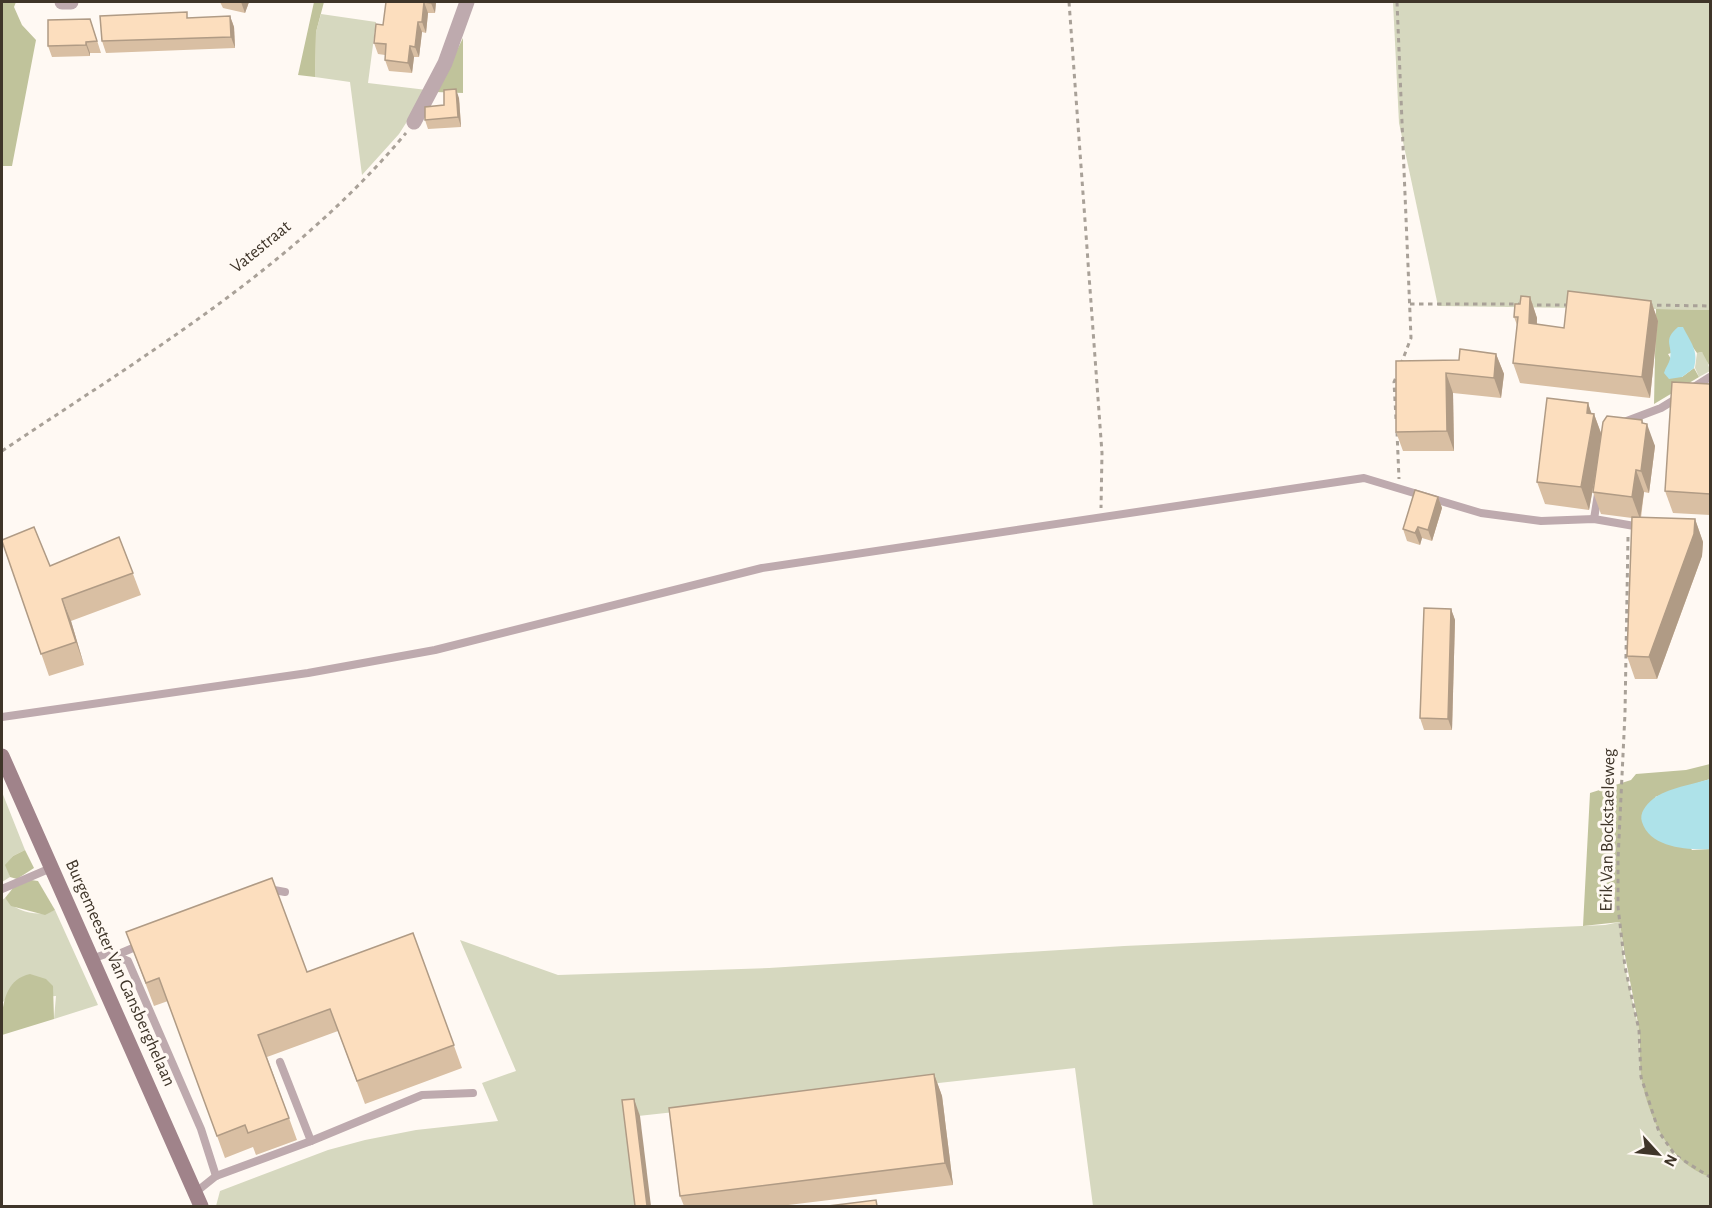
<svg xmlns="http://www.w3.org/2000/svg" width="1712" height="1208" font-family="'Alegreya Sans',sans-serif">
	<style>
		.green { fill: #d6d8bf }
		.forest { fill: #c0c39b }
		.water { fill: #aee2e9 }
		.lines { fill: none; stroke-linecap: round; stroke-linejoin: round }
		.path { stroke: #a9a198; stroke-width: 3; stroke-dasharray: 4.5 4.5; stroke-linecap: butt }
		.lane { stroke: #beaaae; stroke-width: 8 }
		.street { stroke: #beaaae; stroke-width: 15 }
		.secondary { stroke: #a0838a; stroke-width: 15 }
		.wall { fill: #d9bfa3 }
		.shaded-wall { fill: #b09b85 }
		.building { fill: #fcdebe; stroke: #b09b85; stroke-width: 1.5 }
		.labels { text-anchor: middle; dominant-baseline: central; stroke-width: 6; stroke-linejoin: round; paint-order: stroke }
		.street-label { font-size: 18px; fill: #3f3529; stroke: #fff9f3 }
	</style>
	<rect width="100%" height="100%" fill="#fff9f3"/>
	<g class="green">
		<polygon points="1393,2 1710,2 1710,310 1438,306 1399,123"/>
		<polygon points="321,14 376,22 368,83 427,90 399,134 362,175 350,82 315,77 316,32"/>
		<polygon points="1702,352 1706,356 1710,371 1699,377 1695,368 1697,353"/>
		<polygon points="2,792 25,850 13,856 6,865 10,877 2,882"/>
		<path d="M5,898C15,912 40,918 55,910L98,1005L54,1019L56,996L5,1000L2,1003V900Z"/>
		<polygon points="1620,922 1625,967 1639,1030 1641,1077 1675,1155 1710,1177 1710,1206 1093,1206 1075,1068 629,1117 639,1206 216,1206 220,1191 328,1150 365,1140 416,1130 498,1121 482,1083 516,1071 460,940 558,975 769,968 1124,946 1605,925"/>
	</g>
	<g class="forest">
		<polygon points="2,2 16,2 14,7 22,25 36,40 12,166 2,166"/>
		<polygon points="314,2 324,2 316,32 315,77 298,75"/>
		<polygon points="463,38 463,93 436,92"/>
		<polygon points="1656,309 1710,310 1710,367 1702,352 1697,353 1692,346 1668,354 1682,377 1694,368 1699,377 1654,404"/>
		<path d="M1710,764V779L1655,797L1692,850L1710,849V1177C1669,1163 1648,1117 1641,1076C1639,1061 1641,1046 1639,1031C1634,994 1624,959 1620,922L1583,926L1590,793L1631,780L1636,774L1686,770Z"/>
		<polygon points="25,850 34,868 17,879 10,877 5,865 13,856"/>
		<polygon points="31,880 38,881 55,910 45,915 11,906 5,898 13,888"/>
		<path d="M30,974L46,979L53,986L54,1019L2,1035C1,1012 2,980 30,974Z"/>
	</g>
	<g class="water">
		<path d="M1678,327H1683C1691,343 1699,351 1694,368L1682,377L1669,379L1664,373C1665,368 1669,364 1670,359C1673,344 1662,341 1678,327Z"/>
		<path d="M1710,779V849C1688,850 1650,848 1642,822C1639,813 1646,805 1653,799C1667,788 1694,784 1710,779Z"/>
	</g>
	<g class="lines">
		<g class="path">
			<polyline points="1069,2 1102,453 1101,508"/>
			<polyline points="1397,2 1411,338 1401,364"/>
			<polyline points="1410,304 1519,304"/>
			<polyline points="1528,305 1570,305"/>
			<polyline points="1648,305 1710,306"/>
			<polyline points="1396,419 1394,382 1397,375"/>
			<polyline points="1397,432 1399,479"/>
			<path d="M2,451C145,355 294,267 406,133"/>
			<polyline points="1628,537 1625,713 1618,859 1618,907 1625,967 1639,1030 1641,1077 1659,1132 1675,1155 1710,1177"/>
		</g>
		<g class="lane">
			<polyline points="1691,389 1710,377"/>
			<polyline points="1624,422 1661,408 1679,397"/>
			<polyline points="1594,519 1598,494"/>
			<polyline points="2,717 308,673 435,650 762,568 1364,478 1481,513 1541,521 1594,519 1640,527"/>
			<polyline points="2,889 51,868"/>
			<polyline points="268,892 274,890 285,892"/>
			<polyline points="114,956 140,945"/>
			<polyline points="91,959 109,953 128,961 201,1129 216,1176"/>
			<polyline points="280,1062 311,1141"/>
			<polyline points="196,1192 216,1176 311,1141 422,1095 473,1093"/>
		</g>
		<g class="street">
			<polyline points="62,2 71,2"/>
			<polyline points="414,122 445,63 467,2"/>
		</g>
		<polyline class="secondary" points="2,756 201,1206"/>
	</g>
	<g class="wall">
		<polygon points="220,2 249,2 245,13 223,8"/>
		<polygon points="386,2 436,2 435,13 428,13 426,33 422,32 419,57 414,57 412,73 389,71 385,60 385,55 378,54 374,43 383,25"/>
		<polygon points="230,16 234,27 235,48 106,53 102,41 189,18"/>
		<polygon points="94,31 101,53 90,53 90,56 52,57 48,46"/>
		<polygon points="459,98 461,127 428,129 425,120 444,105"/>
		<polygon points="1530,297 1537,318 1537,324 1564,328 1651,301 1658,321 1650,398 1520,383 1513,363 1517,325 1514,317 1520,304"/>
		<polygon points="1496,354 1504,374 1501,398 1453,393 1454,451 1403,451 1396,432 1396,361 1459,360"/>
		<polygon points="1710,384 1710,515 1673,513 1665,491"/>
		<polygon points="1588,403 1591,413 1594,414 1601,433 1643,423 1655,446 1649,493 1644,492 1641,518 1695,519 1703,542 1702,556 1657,679 1635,679 1627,656 1632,518 1601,514 1593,492 1596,473 1589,510 1545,504 1537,482"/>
		<polygon points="1438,497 1442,508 1432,541 1422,538 1420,545 1407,541 1403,529"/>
		<polygon points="119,537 141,595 71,621 84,665 49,676 2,541 50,566"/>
		<polygon points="1451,609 1455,620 1452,730 1424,730 1420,718"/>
		<polygon points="126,932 307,972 413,933 462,1068 365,1104 338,1031 267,1057 297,1140 256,1155 253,1147 225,1158 168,1001 154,1006"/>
		<polygon points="934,1074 942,1096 953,1185 780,1206 684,1206 680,1196"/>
	</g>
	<g class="shaded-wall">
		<polygon points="241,2 249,2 245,13"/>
		<polygon points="424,2 428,13 426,33 422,22"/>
		<polygon points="431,2 436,2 435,13 431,3"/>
		<polygon points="230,16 234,27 235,48 231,37"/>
		<polygon points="418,22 422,32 419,57 415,47"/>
		<polygon points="86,42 90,53 90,56 86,45"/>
		<polygon points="410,46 414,57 412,73 408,63"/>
		<polygon points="456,89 459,98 461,127 458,117"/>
		<polygon points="1530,297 1537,318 1536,344 1529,323"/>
		<polygon points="1651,301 1658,321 1650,398 1642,377"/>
		<polygon points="1496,354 1504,374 1501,398 1494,378"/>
		<polygon points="1446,373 1453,393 1454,451 1447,431"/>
		<polygon points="1588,403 1593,418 1594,414 1602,436 1589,510 1581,487"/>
		<polygon points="1642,420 1646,431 1647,424 1655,446 1649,493 1641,471"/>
		<polygon points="1636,470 1644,492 1640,519 1632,497"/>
		<polygon points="1438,497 1442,508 1432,541 1428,530"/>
		<polygon points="1695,519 1703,542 1702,556 1657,679 1649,657"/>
		<polygon points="1418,527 1422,538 1420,545 1415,533"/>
		<polygon points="62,599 71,621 84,665 76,642"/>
		<polygon points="1451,609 1455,620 1452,730 1448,719"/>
		<polygon points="934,1074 942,1096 953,1185 945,1163"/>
		<polygon points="634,1099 640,1116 651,1206 647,1206"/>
	</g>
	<g class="building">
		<polygon points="386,2 431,2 431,3 424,2 422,22 418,22 415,47 410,46 408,63 385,60 386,44 374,43 376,24 383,25"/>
		<polygon points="187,12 187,18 230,16 231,37 102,41 100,16"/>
		<polygon points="90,19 97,41 86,42 86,45 48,46 48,20"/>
		<polygon points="456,89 458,117 425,120 425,107 444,105 444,90"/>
		<polygon points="1568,291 1651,301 1642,377 1513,363 1518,317 1514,317 1515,304 1520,304 1521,296 1530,297 1529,323 1564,328"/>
		<polygon points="1460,349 1496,354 1494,378 1446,373 1447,431 1396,432 1396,361 1459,360"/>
		<polygon points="1672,382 1710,384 1710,494 1665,491"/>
		<polygon points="1547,398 1588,403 1587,413 1594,414 1581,487 1537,482"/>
		<polygon points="1607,416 1642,420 1642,423 1647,424 1641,471 1636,470 1632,497 1593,492 1603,422"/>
		<polygon points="1415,490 1438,497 1428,530 1418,527 1415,533 1403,529"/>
		<polygon points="1632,517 1695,519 1694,534 1649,657 1627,656"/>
		<polygon points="34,527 50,566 119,537 133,573 62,599 76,642 41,654 2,541 2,540"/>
		<polygon points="1424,608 1451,609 1448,719 1420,718"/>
		<polygon points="272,878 307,972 413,933 454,1045 357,1081 330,1009 258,1035 289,1118 248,1133 245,1125 217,1136 159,978 146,983 126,932"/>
		<polygon points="934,1074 945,1163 680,1196 669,1108"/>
		<polygon points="634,1099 647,1206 635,1206 622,1100"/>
		<polygon points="876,1200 877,1206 828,1206"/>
	</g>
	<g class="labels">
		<g class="street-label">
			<text transform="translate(261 247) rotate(-39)">Vatestraat</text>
			<text transform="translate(1608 830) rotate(-89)">Erik Van Bockstaeleweg</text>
			<text transform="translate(120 973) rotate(66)">Burgemeester Van Gansberghelaan</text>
		</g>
	</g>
	<rect width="1712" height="1208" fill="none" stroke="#3f3529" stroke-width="6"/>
	<g transform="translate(1658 1154) rotate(117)" stroke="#fff9f3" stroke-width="4.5" paint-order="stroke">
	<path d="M0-4.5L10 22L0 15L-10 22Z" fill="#3f3529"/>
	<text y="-9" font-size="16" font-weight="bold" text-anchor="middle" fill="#3f3529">N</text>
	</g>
</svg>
